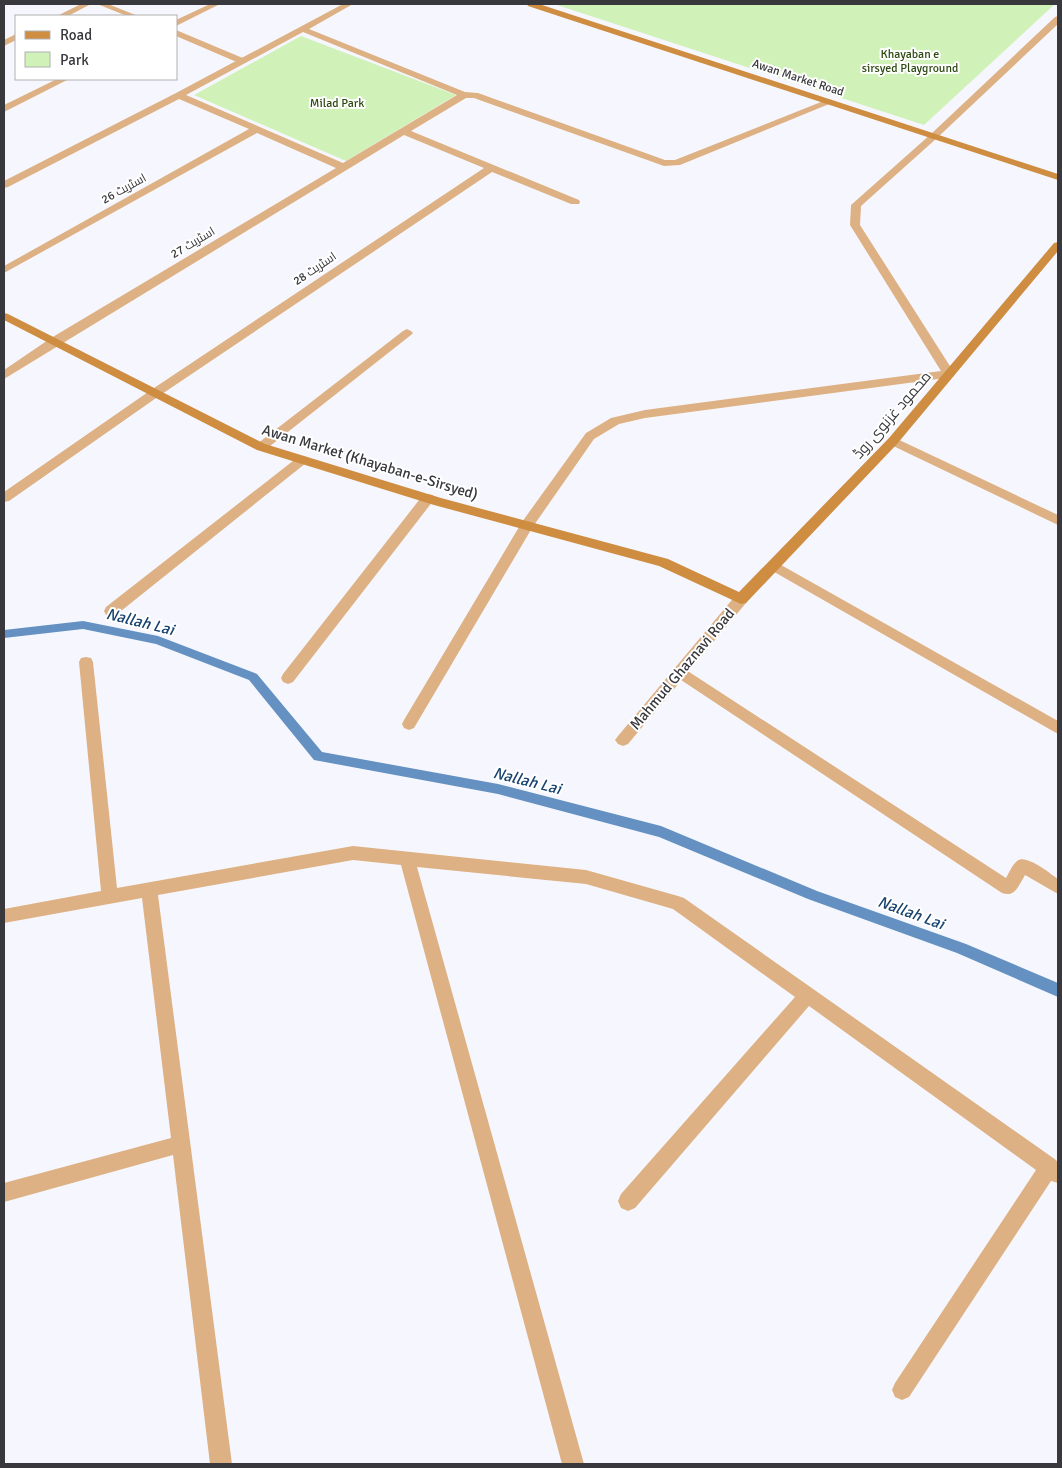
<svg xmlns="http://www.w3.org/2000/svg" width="1062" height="1468" font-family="Signika,Cairo,sans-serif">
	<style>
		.green { fill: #d0f1b7 }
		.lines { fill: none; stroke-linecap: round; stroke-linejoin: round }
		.stream { fill: #6491c1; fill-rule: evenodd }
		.lane { fill: #ddb183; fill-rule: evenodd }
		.street { fill: #ddb183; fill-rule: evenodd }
		.secondary { fill: #ce8d41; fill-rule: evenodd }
		.labels { text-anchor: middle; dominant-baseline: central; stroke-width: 4; stroke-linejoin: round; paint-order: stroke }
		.far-park-label { font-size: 12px; fill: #2e4911; stroke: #fff }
		.far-street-label { font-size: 12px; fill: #39393d; stroke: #fff }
		.street-label { font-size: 15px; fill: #39393d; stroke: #fff }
		.water-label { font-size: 16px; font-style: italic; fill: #18446f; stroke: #fff }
	</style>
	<rect width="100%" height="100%" fill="#f6f7fe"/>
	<g class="green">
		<polygon points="554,4 1055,4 924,125"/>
		<polygon points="301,36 456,95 346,161 194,95"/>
	</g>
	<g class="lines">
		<polygon class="stream" points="83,621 158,636 257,674 322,752 498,784 661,826 817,891 966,944 1058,983 1058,997 957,953 808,899 659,837 498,794 314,760 249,680 156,644 83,629 4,638 4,630"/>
		<g class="lane">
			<polygon points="97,4 108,4 138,16 127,16"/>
			<polygon points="176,30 245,59 247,61 245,63 239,63 176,36"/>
			<path d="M680,666L1006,878C1009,873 1012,865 1017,861C1025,853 1050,873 1058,879V894L1025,875C1019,885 1015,898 1002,893L675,676L673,672L675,668Z"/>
		</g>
		<g class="street">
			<polygon points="81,4 91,4 68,16 57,16"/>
			<polygon points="210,4 220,4 176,26 176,20"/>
			<path d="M343,4H353L309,29L465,92L478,93L665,160H675L826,100L829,99L834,102L680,165L664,166L474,98H466L411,131L579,200L580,202L579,204H571L492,172L159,396L9,501L4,502V492L151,390L484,168L404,135L4,379V370L51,338L336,168L257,133L4,273V266L249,129L179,99L8,187L4,188V181L176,93ZM303,32L457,95L343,163L186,95Z"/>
			<polygon points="1058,16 1058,24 937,138 861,206 860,225 955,374 953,377 645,418 619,424 594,439 532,528 414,728 409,730 404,728 402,724 404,720 522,522 586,433 611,418 645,410 941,371 850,225 851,205 931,134 1055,17"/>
			<polygon points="16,34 16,40 4,46 4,40"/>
			<polygon points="57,79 69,79 4,112 4,105"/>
			<polygon points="407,329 411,331 413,333 411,335 265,450 257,450 255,447 257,444 403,331"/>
			<polygon points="893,437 1058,515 1058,525 889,444 887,441 889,438"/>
			<polygon points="302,456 306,457 308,460 306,463 116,615 111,616 106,615 104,611 106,607 298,457"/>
			<polygon points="428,494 433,495 434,498 433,501 293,682 288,684 283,682 281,678 283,674 423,495"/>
			<polygon points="774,561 1058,721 1058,734 769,569 767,566 769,563"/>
			<polygon points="741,594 746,595 748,599 746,603 628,744 623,746 618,744 615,740 618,736 736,595"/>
			<polygon points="86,657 91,658 93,662 117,888 353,846 586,870 678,896 684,898 1056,1160 1058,1163 1058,1183 1051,1181 909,1397 902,1400 895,1397 892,1390 895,1383 1036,1170 809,1006 635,1208 628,1211 621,1208 618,1201 621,1194 795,997 673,909 586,884 417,867 584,1464 562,1464 401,865 353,860 158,895 232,1464 210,1464 173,1155 4,1202 4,1183 171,1138 142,898 4,923 4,909 101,891 79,662 81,658"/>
		</g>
		<g class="secondary">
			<polygon points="527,4 539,4 1058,174 1058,180 528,6"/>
			<polygon points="1058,242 1058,251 897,444 746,603 741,604 659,566 434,505 257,450 4,320 4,313 8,314 265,444 441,498 668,559 739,592 889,438 1054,243"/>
		</g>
	</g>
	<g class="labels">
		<g class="far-park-label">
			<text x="910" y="54">Khayaban e<tspan x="910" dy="14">sirsyed Playground</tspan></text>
			<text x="337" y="103">Milad Park</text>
		</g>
		<g class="far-street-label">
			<text transform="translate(798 78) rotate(18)">Awan Market Road</text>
			<text transform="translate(124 189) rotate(-29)">اسٹریٹ 26</text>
			<text transform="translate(193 243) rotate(-31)">اسٹریٹ 27</text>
			<text transform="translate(315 269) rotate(-34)">اسٹریٹ 28</text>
		</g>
		<g class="street-label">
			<text transform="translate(892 415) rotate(-49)">محمود غزنوی روڈ</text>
			<text transform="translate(370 462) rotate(17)">Awan Market (Khayaban-e-Sirsyed)</text>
			<text transform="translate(682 669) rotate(-50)">Mahmud Ghaznavi Road</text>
		</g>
		<g class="water-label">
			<text transform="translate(140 622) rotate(14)">Nallah Lai</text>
			<text transform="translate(527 781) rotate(14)">Nallah Lai</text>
			<text transform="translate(911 913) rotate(20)">Nallah Lai</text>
		</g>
	</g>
	<rect width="1062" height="1468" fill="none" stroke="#39393d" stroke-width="10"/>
	<rect x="15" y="15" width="162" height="65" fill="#ffffff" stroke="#b0b0b1"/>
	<rect x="25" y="31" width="25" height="8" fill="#ce8d41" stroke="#b0b0b1"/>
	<text x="60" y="40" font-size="15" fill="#39393d">Road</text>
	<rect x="25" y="52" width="25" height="15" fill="#d0f1b7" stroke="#b0b0b1"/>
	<text x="60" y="65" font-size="15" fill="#39393d">Park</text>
</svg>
